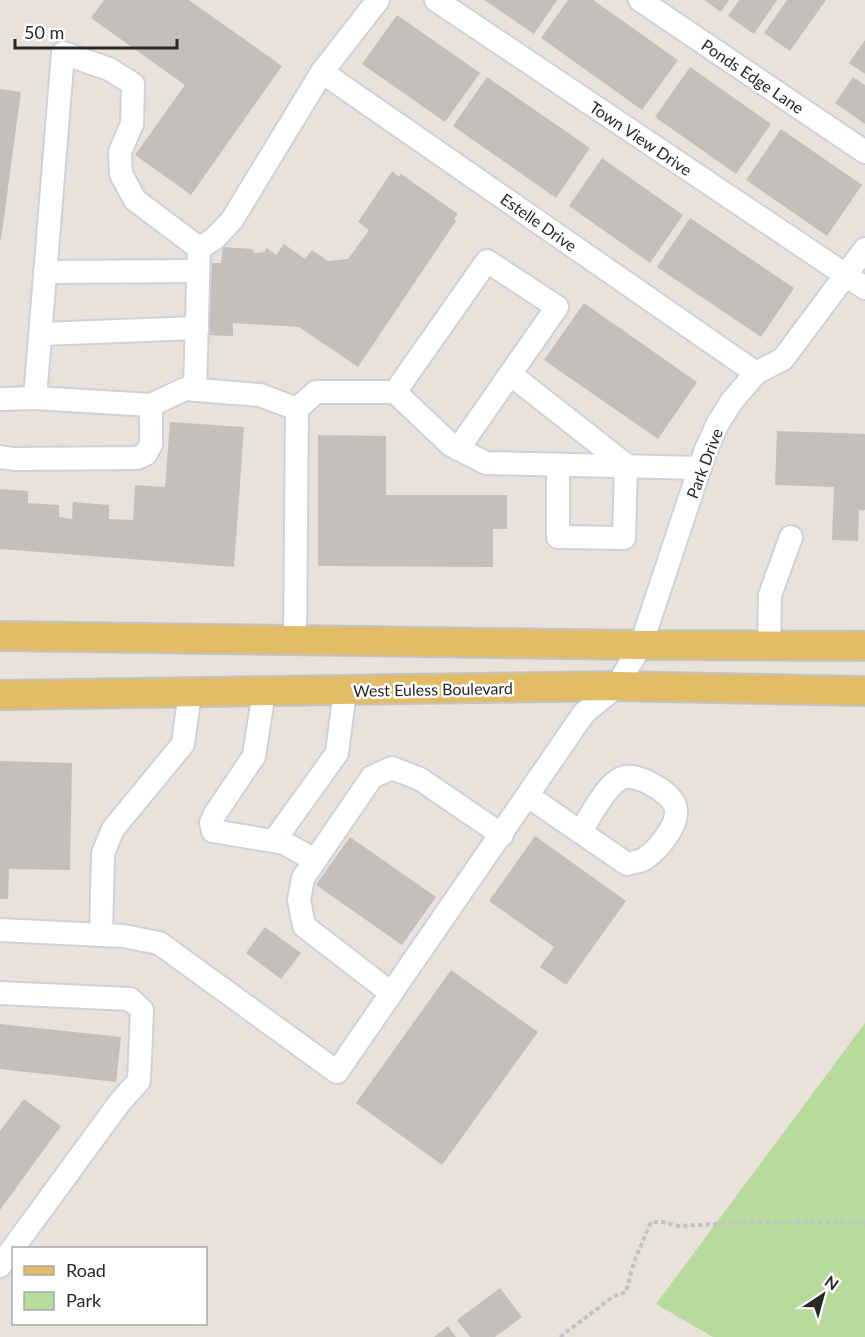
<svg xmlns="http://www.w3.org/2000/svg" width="865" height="1337" font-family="Lato,sans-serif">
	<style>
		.green { fill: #b6db9c }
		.building { fill: #c4bfba }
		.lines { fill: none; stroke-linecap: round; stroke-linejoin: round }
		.minor-casing { stroke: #cdd1db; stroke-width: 26 }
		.major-casing { stroke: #c3c3c3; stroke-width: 32 }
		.path { stroke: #c3c3c3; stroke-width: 4; stroke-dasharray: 4.5 3; stroke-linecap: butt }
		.minor { stroke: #fff; stroke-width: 22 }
		.major { stroke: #e2bc66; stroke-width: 28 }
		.labels { text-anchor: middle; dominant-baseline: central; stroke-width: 5; stroke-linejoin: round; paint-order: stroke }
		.street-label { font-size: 16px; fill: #282828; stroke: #fff }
	</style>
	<rect width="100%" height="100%" fill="#e9e2da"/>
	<polygon class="green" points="865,1023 865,1337 713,1337 656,1304"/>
	<g class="building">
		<polygon points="104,0 189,0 282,66 191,195 135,155 185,85 91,18"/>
		<polygon points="484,0 557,0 534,34"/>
		<polygon points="568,0 593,0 678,60 642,110 541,38"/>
		<polygon points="704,0 729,0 721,12"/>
		<polygon points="739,0 777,0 754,34 728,16"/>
		<polygon points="787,0 826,0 790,51 764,33"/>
		<polygon points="397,15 480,73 445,122 362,64"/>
		<polygon points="865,40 865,74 849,63"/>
		<polygon points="690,67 771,124 736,174 655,117"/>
		<polygon points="487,77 590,148 556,198 453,126"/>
		<polygon points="853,77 865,85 865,124 835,103"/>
		<polygon points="0,89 21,92 1,239 0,239"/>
		<polygon points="781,129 862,185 827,236 746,180"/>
		<polygon points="602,158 683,215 650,263 569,206"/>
		<polygon points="392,171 399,177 401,174 458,214 454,219 456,221 358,367 299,327 233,323 233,336 203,335 204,303 210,303 212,263 221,263 223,247 252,249 255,253 264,252 267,248 276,255 284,244 305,259 312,250 328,261 348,259 369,230 358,222"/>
		<polygon points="690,218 794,288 761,337 657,267"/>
		<polygon points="584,303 697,382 658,439 544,360"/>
		<polygon points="170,422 244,427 234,567 0,549 0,489 28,491 28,503 59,505 59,517 72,519 73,502 109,505 109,519 133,520 135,485 165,487"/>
		<polygon points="777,431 865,434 865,510 859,510 858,541 832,540 834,487 775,485"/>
		<polygon points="318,435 386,436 386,495 507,495 507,529 493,529 493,567 318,566"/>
		<polygon points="0,761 72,763 70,870 9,869 8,899 0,899"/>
		<polygon points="535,836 626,901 566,985 540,967 554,947 489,901"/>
		<polygon points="350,837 436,897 402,945 316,885"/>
		<polygon points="265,927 301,953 281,979 246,953"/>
		<polygon points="451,970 538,1032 442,1165 356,1103"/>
		<polygon points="0,1024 121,1037 116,1082 0,1069"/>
		<polygon points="24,1099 61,1126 0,1210 0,1131"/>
		<polygon points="500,1288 522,1317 495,1337 470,1337 457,1320"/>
		<polygon points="448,1326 456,1337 434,1337"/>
	</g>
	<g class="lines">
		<g class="minor-casing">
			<g id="minor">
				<polyline points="436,0 865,288"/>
				<polyline points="640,0 865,152"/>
				<polyline points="322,72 756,373"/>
				<polyline points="199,248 214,239 232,220 322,72 378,0"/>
				<polyline points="45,272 198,271"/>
				<polyline points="41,334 197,328"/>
				<polyline points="510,374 626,465 624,538 558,537 558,465"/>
				<polyline points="195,390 199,248 135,200 121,174 120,152 132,124 133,84 109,69 63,53 35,398 151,405 185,389 260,395 297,409"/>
				<polyline points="395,392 487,261 557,307 458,449"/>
				<polyline points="0,399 35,398"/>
				<polyline points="0,457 13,459 137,458 146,454 151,444 151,405"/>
				<polyline points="295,641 297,409 316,392 395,392 451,445 486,463 700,468"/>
				<polyline points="769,646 770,595 791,537"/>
				<polyline points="264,692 254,756 215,814 211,823 213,831 284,843 315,860"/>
				<path d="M528,796L627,864C632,862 640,862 644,859C658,850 681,823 675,806C671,792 636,772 622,778C606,784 590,818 580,832"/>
				<polyline points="274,841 337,753 345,691"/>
				<polyline points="0,930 123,936 159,943 337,1072 584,713 617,686 641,645 705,452 718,423 732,401 756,373 783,359 865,249"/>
				<polyline points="101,935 103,853 113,829 183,744 190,692"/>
				<polyline points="0,993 130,999 142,1010 139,1081 120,1102 0,1266"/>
				<polyline points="391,993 304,926 299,900 303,878 372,777 392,768 420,779 502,835"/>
			</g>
		</g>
		<g class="major-casing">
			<g id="major">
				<polyline points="0,636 641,645 865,646"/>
				<polyline points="0,695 617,686 865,691"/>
			</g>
		</g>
		<polyline class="path" points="560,1337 614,1296 626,1292 634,1262 651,1222 662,1222 678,1226 754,1222 865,1223"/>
		<use href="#minor" class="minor"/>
		<use href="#major" class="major"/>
	</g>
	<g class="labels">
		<g class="street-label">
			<text transform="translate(753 76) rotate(34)">Ponds Edge Lane</text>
			<text transform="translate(641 138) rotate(34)">Town View Drive</text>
			<text transform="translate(539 222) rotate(35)">Estelle Drive</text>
			<text transform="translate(704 463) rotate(-69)">Park Drive</text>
			<text transform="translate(433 689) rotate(-1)">West Euless Boulevard</text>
		</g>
	</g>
	<rect x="12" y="1247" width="195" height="78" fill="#ffffff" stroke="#a9a9a9" stroke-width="1.5"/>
	<rect x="24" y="1266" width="30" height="9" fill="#e2bc66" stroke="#a9a9a9" stroke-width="1.5"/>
	<text x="66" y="1277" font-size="18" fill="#282828">Road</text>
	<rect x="24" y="1292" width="30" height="18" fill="#b6db9c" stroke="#a9a9a9" stroke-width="1.5"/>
	<text x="66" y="1307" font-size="18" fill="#282828">Park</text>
	<g transform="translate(823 1295) rotate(36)" stroke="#ffffff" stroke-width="4.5" paint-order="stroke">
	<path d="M0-4.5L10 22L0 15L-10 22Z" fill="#282828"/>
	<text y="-9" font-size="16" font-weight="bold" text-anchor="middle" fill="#282828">N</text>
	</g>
	<path d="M15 39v9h162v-9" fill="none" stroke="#282828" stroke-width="3"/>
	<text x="24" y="39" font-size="18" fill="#282828" stroke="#ffffff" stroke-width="4.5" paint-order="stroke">50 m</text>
</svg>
